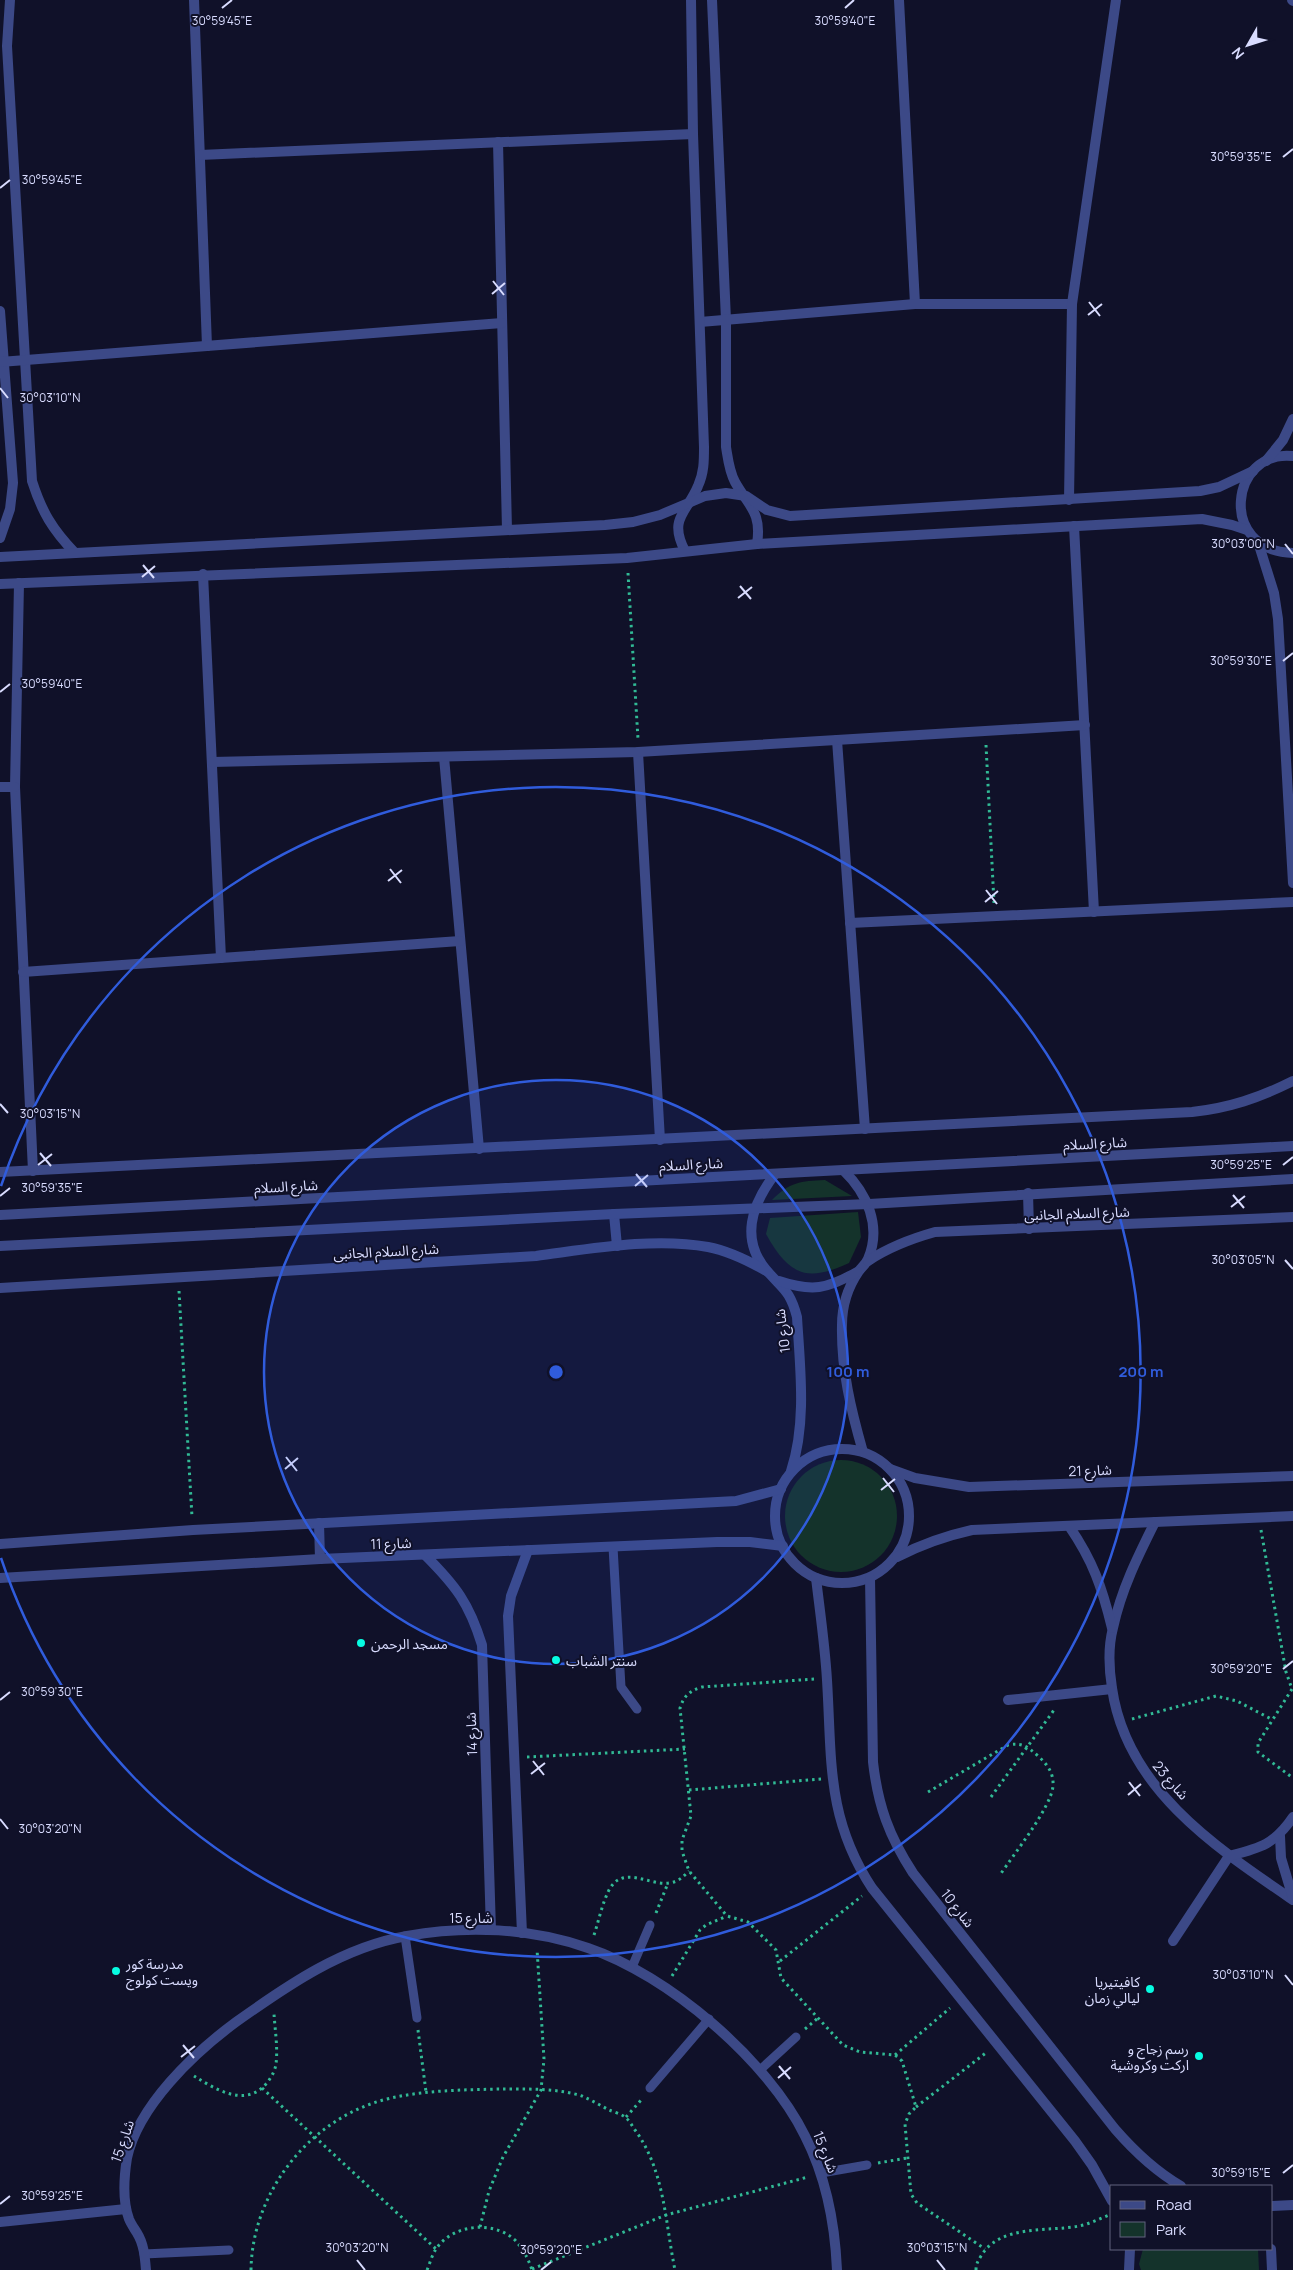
<svg xmlns="http://www.w3.org/2000/svg" width="1293" height="2270" font-family="Manrope,'Noto Sans Arabic',sans-serif">
	<style>
		.green { fill: #14332b }
		.lines { fill: none; stroke-linecap: round; stroke-linejoin: round }
		.path { stroke: #31ba95; stroke-width: 3; stroke-dasharray: 2.5 4; stroke-linecap: butt }
		.lane { stroke: #3c4987; stroke-width: 9 }
		.street { stroke: #3c4987; stroke-width: 10 }
		.ticks { fill: none; stroke: #d9dcff; stroke-width: 2 }
		.ring { fill: none; stroke: #305cdc; stroke-width: 2.5 }
		.poi-dot { fill: #07fce2; stroke: #101129; stroke-width: 2 }
		.labels { text-anchor: middle; dominant-baseline: central; stroke-width: 4; stroke-linejoin: round; paint-order: stroke }
		.street-label { font-size: 14px; fill: #d9dcff; stroke: #101129 }
		.poi-label { font-size: 14px; fill: #d9dcff; stroke: #101129; text-anchor: start }
		.ticks-label { font-size: 12px; text-anchor: middle; fill: #d9dcff; stroke: #101129; stroke-width: 4; stroke-linejoin: round; paint-order: stroke }
		.centre { fill: #305cdc; stroke: #101129; stroke-width: 2.5 }
		.ring-label { font-size: 15px; text-anchor: middle; font-weight: bold; fill: #305cdc; stroke: #101129; stroke-width: 4; stroke-linejoin: round; paint-order: stroke }
	</style>
	<rect width="100%" height="100%" fill="#101129"/>
	<g class="green">
		<path d="M825,1180L852,1196L772,1200C790,1182 800,1181 825,1180Z"/>
		<path d="M858,1212L861,1237L849,1263C806,1283 789,1275 766,1234L770,1218Z"/>
		<circle cx="841" cy="1516" r="56"/>
		<polygon points="1143,2249 1258,2249 1259,2270 1141,2270 1139,2264"/>
	</g>
	<g class="lines">
		<g class="path">
			<polyline points="628,573 638,739"/>
			<polyline points="986,745 994,903"/>
			<polyline points="179,1291 192,1517"/>
			<polyline points="1261,1530 1286,1672 1292,1689"/>
			<path d="M814,1679L702,1687C689,1691 684,1696 680,1708L691,1816L682,1840V1851L689,1871L727,1916L748,1922L776,1950L781,1978L843,2045L860,2052L895,2055L902,2061L916,2107L909,2114L905,2124L911,2194L917,2203L985,2249"/>
			<polyline points="1292,1689 1258,1743 1258,1752 1293,1778"/>
			<polyline points="1132,1719 1216,1696 1237,1701 1273,1720"/>
			<polyline points="527,1757 685,1749"/>
			<polyline points="689,1790 821,1779"/>
			<path d="M928,1792L1008,1745C1022,1742 1028,1747 1038,1756C1047,1764 1054,1773 1053,1786C1051,1808 1013,1855 1000,1875"/>
			<polyline points="991,1797 1054,1710"/>
			<polyline points="656,1913 668,1883"/>
			<path d="M594,1935C599,1920 602,1904 609,1890C623,1864 649,1886 669,1883C678,1882 683,1877 689,1871"/>
			<polyline points="780,1961 862,1896"/>
			<polyline points="672,1976 700,1930 706,1925 727,1916"/>
			<polyline points="805,2029 818,2018"/>
			<polyline points="418,2030 426,2092"/>
			<polyline points="895,2055 950,2008"/>
			<path d="M194,2076C215,2089 245,2108 266,2084C271,2078 275,2071 276,2064C278,2048 275,2030 274,2014"/>
			<polyline points="262,2088 436,2249"/>
			<polyline points="916,2107 987,2052"/>
			<polyline points="626,2117 642,2099"/>
			<polyline points="878,2163 907,2158"/>
			<polyline points="480,2227 489,2191 503,2157 541,2090 544,2059 537,1949"/>
			<polyline points="532,2269 666,2215 808,2177"/>
			<path d="M251,2270C252,2192 310,2118 387,2099C424,2090 462,2090 499,2089C526,2089 557,2088 582,2096C591,2100 600,2105 609,2110C614,2112 622,2114 626,2118C630,2121 632,2126 635,2130C665,2171 665,2222 675,2270"/>
			<path d="M427,2270C430,2263 432,2255 436,2249C453,2224 493,2220 515,2240C523,2249 528,2258 532,2270"/>
			<path d="M976,2270C976,2264 978,2261 981,2256C1000,2224 1048,2232 1079,2226C1089,2224 1099,2219 1109,2215"/>
		</g>
		<g class="lane">
			<polyline points="613,1547 621,1687 637,1709"/>
			<polyline points="405,1936 417,2018"/>
			<polyline points="632,1967 650,1925"/>
			<polyline points="760,2070 796,2037"/>
			<polyline points="650,2088 709,2019"/>
			<polyline points="821,2173 867,2165"/>
			<polyline points="144,2254 229,2250"/>
		</g>
		<g class="street">
			<path d="M10,0L7,46L32,481C42,512 52,529 75,553"/>
			<polyline points="194,0 207,346"/>
			<path d="M712,0L726,320V447C728,459 729,471 735,482C749,507 762,512 757,544"/>
			<polyline points="899,0 915,304"/>
			<polyline points="1292,0 1293,1"/>
			<polyline points="498,142 507,530"/>
			<polyline points="200,155 693,134"/>
			<polyline points="0,311 13,483 10,509 0,538"/>
			<polyline points="700,322 915,304 1072,304"/>
			<polyline points="0,362 502,323"/>
			<path d="M1293,456C1230,449 1217,551 1293,553"/>
			<polyline points="1266,461 1283,440 1293,419"/>
			<polyline points="1069,500 1072,304 1116,0"/>
			<polyline points="1074,526 1094,912"/>
			<polyline points="1258,542 1274,593 1278,619 1293,883"/>
			<path d="M685,551C668,518 687,513 698,486C704,473 704,461 704,447L693,134L691,0"/>
			<polyline points="0,557 605,525 633,522 660,515 705,496 726,493 746,496 767,510 790,516 1200,491 1219,487 1253,471"/>
			<polyline points="203,574 221,958"/>
			<polyline points="19,583 15,787 33,1171"/>
			<polyline points="0,584 627,558 757,544 1202,519 1232,525 1247,530"/>
			<polyline points="837,740 865,1129"/>
			<polyline points="638,752 660,1140"/>
			<polyline points="444,757 479,1149"/>
			<polyline points="212,762 638,752 1085,725"/>
			<polyline points="0,787 15,787"/>
			<polyline points="850,923 1293,902"/>
			<polyline points="23,972 460,941"/>
			<path d="M843,1170C867,1193 882,1226 868,1259C866,1264 862,1267 859,1271C848,1287 842,1306 842,1325C841,1369 851,1410 863,1452"/>
			<path d="M0,1172L1192,1112C1229,1108 1259,1098 1293,1081"/>
			<path d="M775,1174C752,1204 739,1240 768,1272C784,1290 790,1291 797,1317C800,1367 807,1423 791,1471"/>
			<polyline points="1028,1193 1029,1229"/>
			<polyline points="614,1214 617,1246"/>
			<polyline points="0,1215 1293,1146"/>
			<polyline points="0,1246 614,1214 869,1204 1293,1179"/>
			<path d="M868,1261C889,1247 910,1239 935,1232L1293,1217"/>
			<path d="M779,1281C812,1292 827,1289 857,1272"/>
			<path d="M0,1288L536,1256C590,1249 653,1237 708,1247C729,1251 749,1261 768,1272"/>
			<circle cx="842" cy="1516" r="67"/>
			<polyline points="890,1469 915,1478 969,1487 1293,1476"/>
			<path d="M1155,1522C1138,1556 1121,1590 1113,1628C1108,1647 1109,1669 1112,1688C1126,1788 1215,1847 1293,1900"/>
			<polyline points="319,1523 320,1559"/>
			<path d="M1069,1526C1093,1561 1102,1587 1112,1628"/>
			<polyline points="0,1544 193,1530 736,1501 781,1489"/>
			<path d="M425,1555C456,1586 469,1603 482,1645L491,1930"/>
			<path d="M897,1557C922,1544 945,1536 972,1530L1293,1516"/>
			<polyline points="0,1578 320,1559 717,1542 750,1542 783,1546"/>
			<path d="M816,1578C820,1612 825,1646 827,1680C832,1760 826,1818 872,1888L1075,2141L1092,2165L1112,2201"/>
			<path d="M870,1578L873,1762C878,1806 889,1836 913,1873L1115,2129C1135,2152 1155,2171 1181,2186"/>
			<polyline points="1008,1700 1112,1689"/>
			<polyline points="1280,1836 1281,1858 1293,1898"/>
			<polyline points="522,1933 508,1616 511,1596 528,1550"/>
			<path d="M1173,1941L1229,1856C1260,1848 1274,1845 1293,1817"/>
			<polyline points="1272,2206 1293,2205"/>
			<polyline points="0,2222 126,2209"/>
			<polyline points="1271,2249 1272,2270"/>
			<path d="M146,2270C145,2258 144,2244 137,2233C134,2228 131,2224 129,2219C122,2200 124,2177 127,2158C138,2106 194,2053 236,2022C288,1985 343,1947 407,1936C467,1925 531,1928 588,1948C668,1975 768,2060 805,2136C826,2177 835,2224 837,2270"/>
			<polyline points="1129,2270 1130,2249"/>
		</g>
	</g>
	<path class="ticks" d="M222,8L232,0M845,8L854,0M1283,157L1293,149M0,188L10,180M493,281L504,295M492,294L505,283M1089,302L1100,316M1088,315L1102,304M0,388L8,398M1285,544L1293,554M143,565L154,578M142,577L155,566M740,586L751,599M738,598L752,587M1283,661L1293,653M0,692L10,684M390,869L401,883M388,881L402,870M986,890L997,904M985,902L998,891M0,1104L8,1113M40,1153L51,1166M38,1165L52,1154M1283,1165L1293,1157M636,1174L647,1187M635,1186L648,1175M1233,1195L1244,1208M0,1196L10,1188M1231,1207L1245,1196M1285,1260L1293,1269M286,1457L297,1471M285,1469L298,1458M883,1478L894,1492M881,1490L895,1479M1283,1669L1293,1661M0,1700L10,1692M533,1761L544,1775M531,1774L545,1763M1129,1782L1140,1796M1128,1795L1141,1784M0,1819L8,1829M1285,1975L1293,1985M183,2045L194,2058M181,2057L195,2046M779,2066L790,2079M778,2078L791,2067M1283,2173L1293,2165M0,2204L10,2196M357,2260L365,2270M937,2260L945,2270M541,2270L551,2262"/>
	<circle cx="556" cy="1372" r="292" fill="#305cdc" fill-opacity=".12"/>
	<g class="ring">
		<circle cx="556" cy="1372" r="292"/>
		<path d="M1 1186A585 585 0 1 1 1 1558"/>
	</g>
	<g class="poi-dot">
		<circle cx="361" cy="1643" r="5"/>
		<circle cx="556" cy="1660" r="5"/>
		<circle cx="116" cy="1971" r="5"/>
		<circle cx="1150" cy="1989" r="5"/>
		<circle cx="1199" cy="2056" r="5"/>
	</g>
	<g class="labels">
		<g class="street-label">
			<text transform="translate(1095 1143) rotate(-3)">شارع السلام</text>
			<text transform="translate(691 1164) rotate(-3)">شارع السلام</text>
			<text transform="translate(286 1186) rotate(-3)">شارع السلام</text>
			<text transform="translate(1077 1213) rotate(-2)">شارع السلام الجانبى</text>
			<text transform="translate(386 1251) rotate(-3)">شارع السلام الجانبى</text>
			<text transform="translate(782 1331) rotate(-97)">شارع 10</text>
			<text transform="translate(1090 1470) rotate(-2)">شارع 21</text>
			<text transform="translate(391 1543) rotate(-2)">شارع 11</text>
			<text transform="translate(471 1734) rotate(-92)">شارع 14</text>
			<text transform="translate(1171 1780) rotate(49)">شارع 23</text>
			<text transform="translate(958 1908) rotate(52)">شارع 10</text>
			<text x="471" y="1917">شارع 15</text>
			<text transform="translate(122 2141) rotate(-71)">شارع 15</text>
			<text transform="translate(826 2152) rotate(68)">شارع 15</text>
		</g>
		<g class="poi-label">
			<text x="371" y="1643">مسجد الرحمن</text>
			<text x="566" y="1660">سنتر الشباب</text>
			<text x="126" y="1963">مدرسة كور<tspan x="126" dy="16">ويست كولوج</tspan></text>
			<text x="1140" y="1981" text-anchor="end">كافيتيريا<tspan x="1140" dy="16">ليالي زمان</tspan></text>
			<text x="1189" y="2048" text-anchor="end">رسم زجاج و<tspan x="1189" dy="16">اركت وكروشية</tspan></text>
		</g>
	</g>
	<g class="ticks-label">
		<text x="222" y="25">30°59'45"E</text>
		<text x="845" y="25">30°59'40"E</text>
		<text x="1241" y="161">30°59'35"E</text>
		<text x="52" y="184">30°59'45"E</text>
		<text x="50" y="402">30°03'10"N</text>
		<text x="1243" y="548">30°03'00"N</text>
		<text x="1241" y="665">30°59'30"E</text>
		<text x="52" y="688">30°59'40"E</text>
		<text x="50" y="1118">30°03'15"N</text>
		<text x="1241" y="1169">30°59'25"E</text>
		<text x="52" y="1192">30°59'35"E</text>
		<text x="1243" y="1264">30°03'05"N</text>
		<text x="1241" y="1673">30°59'20"E</text>
		<text x="52" y="1696">30°59'30"E</text>
		<text x="50" y="1833">30°03'20"N</text>
		<text x="1243" y="1979">30°03'10"N</text>
		<text x="1241" y="2177">30°59'15"E</text>
		<text x="52" y="2200">30°59'25"E</text>
		<text x="357" y="2252">30°03'20"N</text>
		<text x="937" y="2252">30°03'15"N</text>
		<text x="551" y="2254">30°59'20"E</text>
	</g>
	<circle cx="556" cy="1372" r="8" class="centre"/>
	<g class="ring-label">
		<text x="848" y="1377">100 m</text>
		<text x="1141" y="1377">200 m</text>
	</g>
	<rect x="1110" y="2185" width="162" height="65" fill="#101129" stroke="#60627f"/>
	<rect x="1120" y="2201" width="25" height="8" fill="#3c4987" stroke="#60627f"/>
	<text x="1156" y="2210" font-size="15" fill="#d9dcff">Road</text>
	<rect x="1120" y="2222" width="25" height="15" fill="#14332b" stroke="#60627f"/>
	<text x="1156" y="2235" font-size="15" fill="#d9dcff">Park</text>
	<g transform="translate(1248 45) rotate(231)" stroke="#101129" stroke-width="4" paint-order="stroke">
	<path d="M0-4L9 19L0 12L-9 19Z" fill="#d9dcff"/>
	<text y="-8" font-size="14" font-weight="bold" text-anchor="middle" fill="#d9dcff">N</text>
	</g>
</svg>
